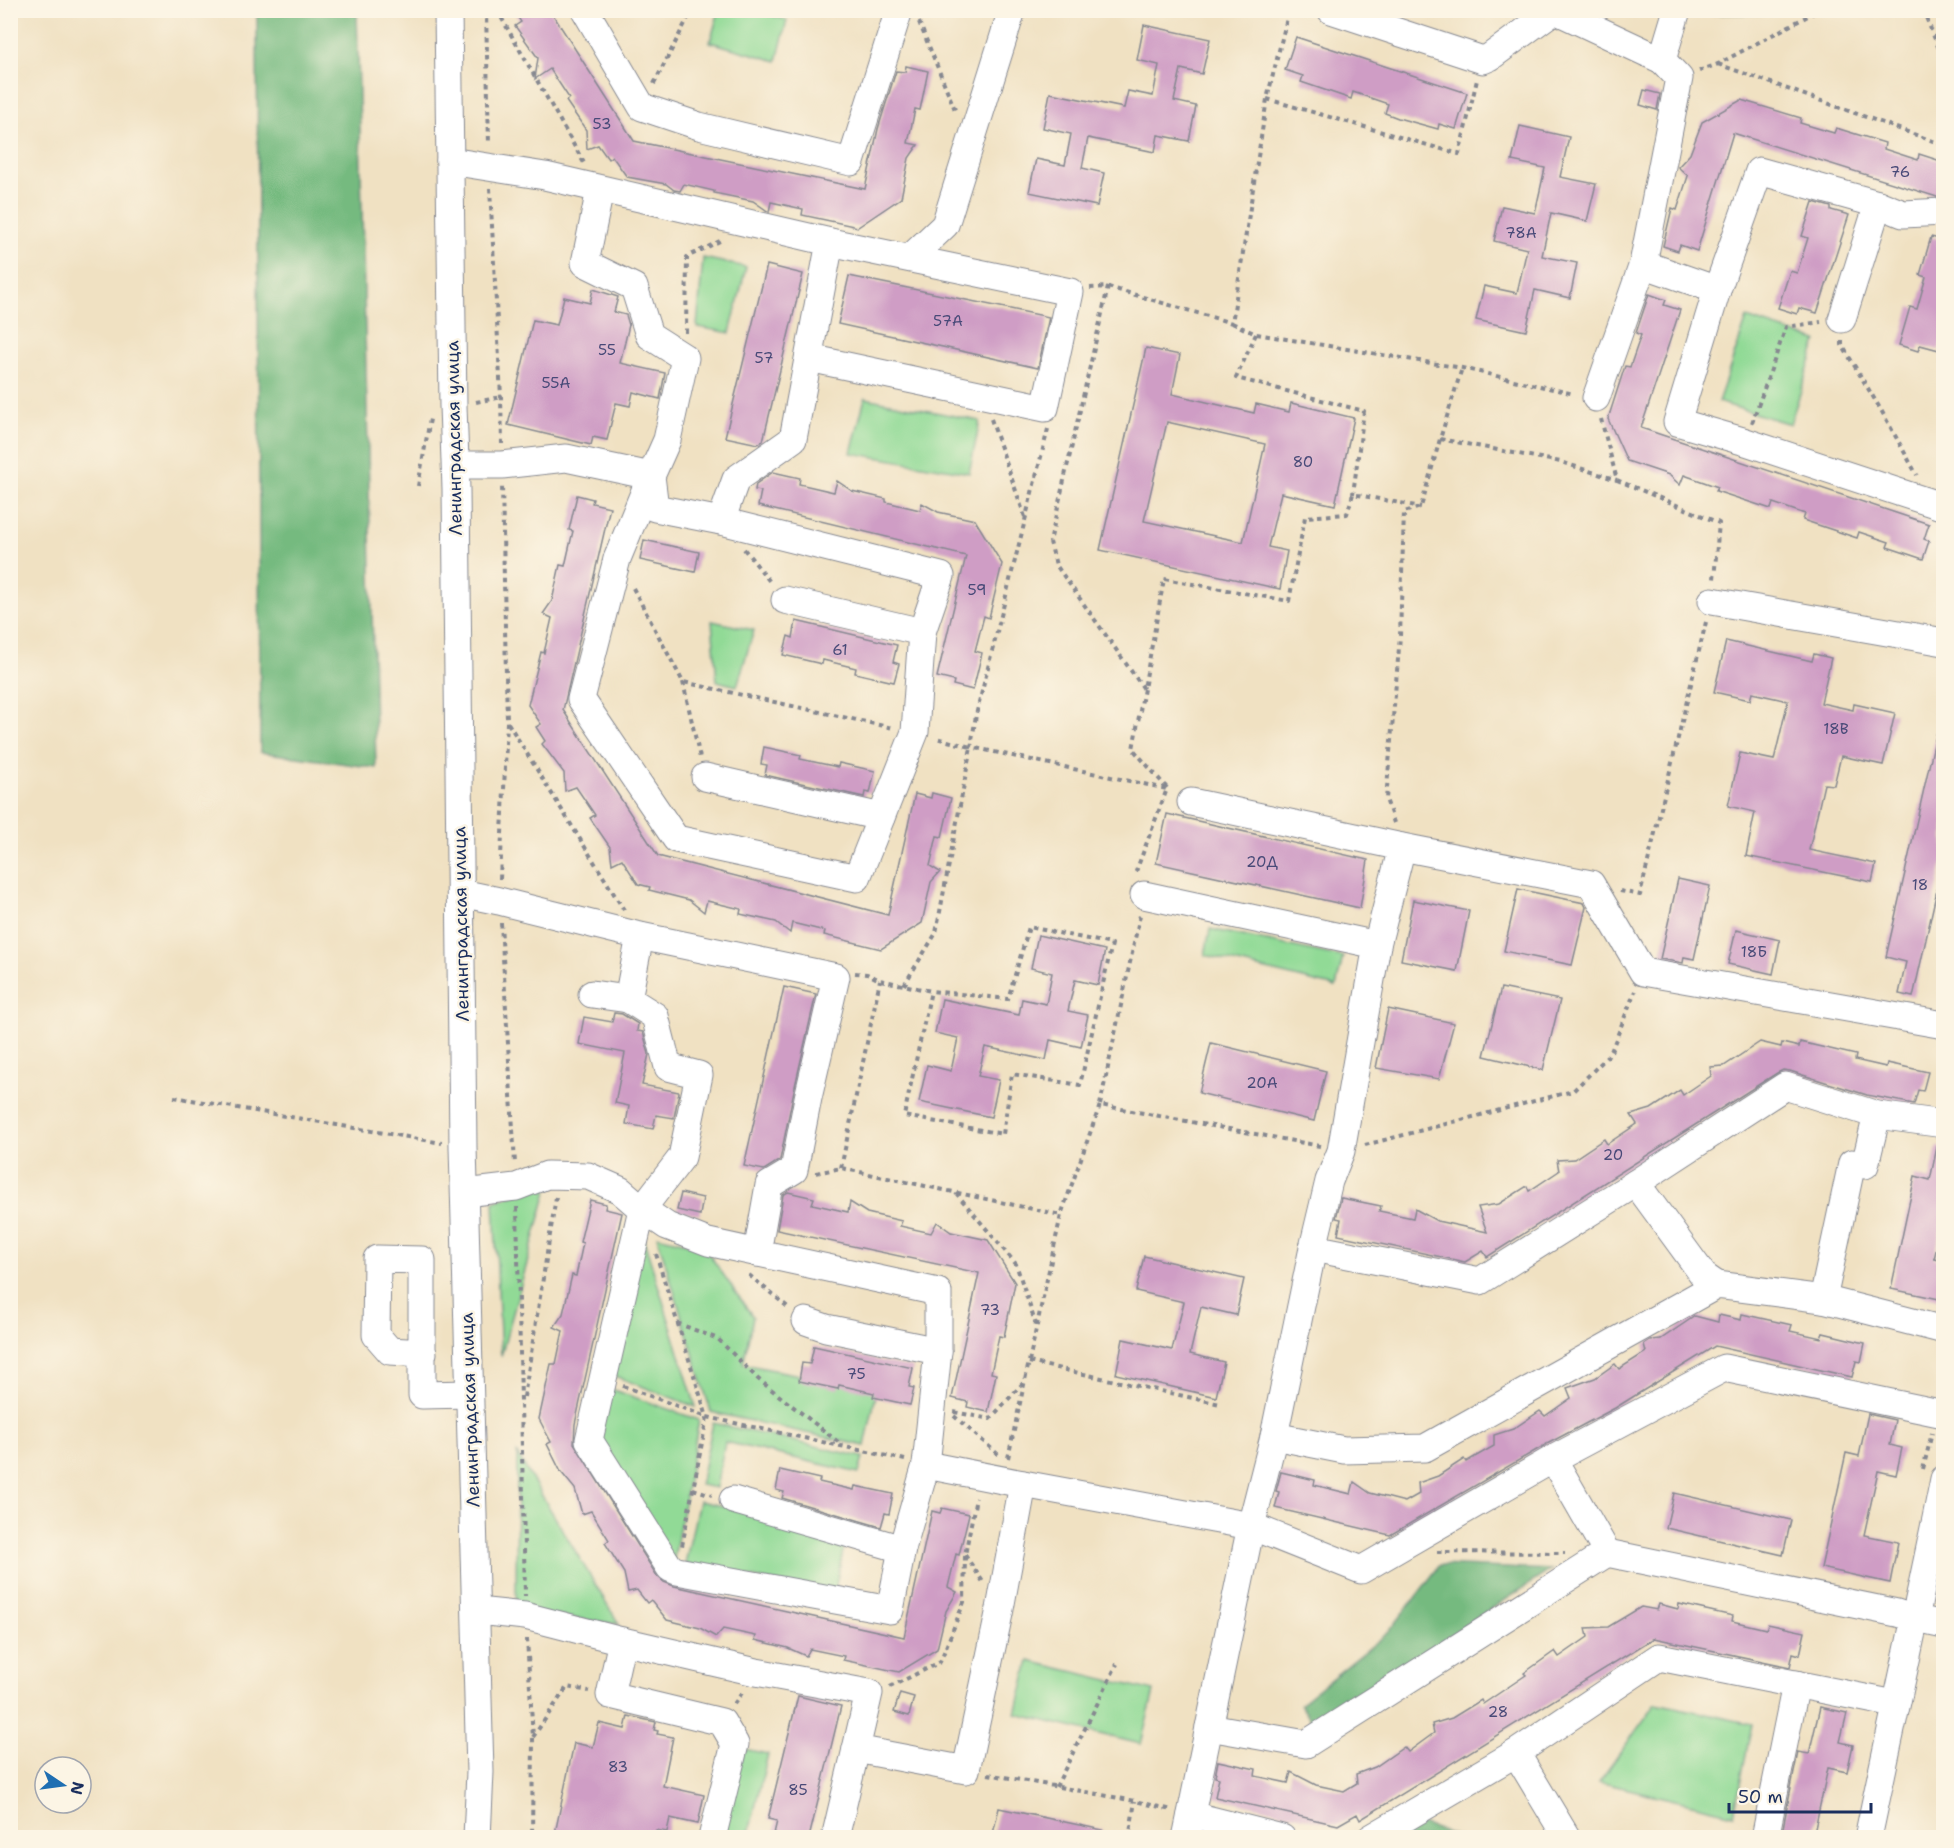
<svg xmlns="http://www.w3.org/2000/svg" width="1954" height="1848" font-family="'Shantell Sans',sans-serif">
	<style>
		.green { fill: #91da96; stroke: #56847a; stroke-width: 1.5 }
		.forest { fill: #74ba7f; stroke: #48746e; stroke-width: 1.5 }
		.building { fill: #cf9dc5; fill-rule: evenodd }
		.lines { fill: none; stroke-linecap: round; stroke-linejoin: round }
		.minor-casing { stroke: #868890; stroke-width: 29 }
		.path { stroke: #868890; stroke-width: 4; stroke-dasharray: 4.5 4.5; stroke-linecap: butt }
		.minor { stroke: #fff; stroke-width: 27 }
		.labels { text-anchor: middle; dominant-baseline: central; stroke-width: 5; stroke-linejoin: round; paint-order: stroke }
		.number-label { font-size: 15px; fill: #484a78 }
		.street-label { font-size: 18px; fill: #1b2f5e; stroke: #fcf5e5 }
	</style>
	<rect width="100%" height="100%" fill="#fcf5e5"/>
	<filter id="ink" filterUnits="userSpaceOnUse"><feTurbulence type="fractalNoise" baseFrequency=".0167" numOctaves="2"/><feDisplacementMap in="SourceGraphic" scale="12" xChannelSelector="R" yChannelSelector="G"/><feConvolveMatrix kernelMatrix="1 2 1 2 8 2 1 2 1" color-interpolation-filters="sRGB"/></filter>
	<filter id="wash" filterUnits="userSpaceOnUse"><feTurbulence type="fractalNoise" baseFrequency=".008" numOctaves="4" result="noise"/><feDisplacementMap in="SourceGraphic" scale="24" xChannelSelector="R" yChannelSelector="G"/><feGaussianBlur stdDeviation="1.35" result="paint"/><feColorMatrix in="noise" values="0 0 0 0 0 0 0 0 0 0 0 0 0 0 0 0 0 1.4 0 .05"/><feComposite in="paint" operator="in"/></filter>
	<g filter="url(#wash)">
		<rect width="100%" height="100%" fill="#f0e1c2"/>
		<g class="green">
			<polygon points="1695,10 1771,10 1771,11 1767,14 1694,14"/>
			<polygon points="719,11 757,11 787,20 777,61 710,42"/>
			<polygon points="703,258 746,267 730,333 697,327"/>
			<polygon points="1747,318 1817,341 1790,424 1718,402"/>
			<polygon points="865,398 980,421 969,473 851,453"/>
			<polygon points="712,621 754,630 737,686 717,681"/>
			<polygon points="1210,929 1343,957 1336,987 1205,955"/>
			<polygon points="550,1181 501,1356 494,1202"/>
			<polygon points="642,1234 696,1407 612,1375"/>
			<polygon points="657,1236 704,1247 753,1317 743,1364 877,1390 865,1446 711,1412"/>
			<polygon points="608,1388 699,1420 673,1564 597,1437"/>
			<polygon points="713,1423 863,1457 859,1473 725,1442 716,1488 700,1485"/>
			<polygon points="517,1454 619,1624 516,1611"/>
			<polygon points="699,1501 847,1532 834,1594 685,1564"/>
			<polygon points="1029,1661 1154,1691 1141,1744 1016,1714"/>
			<polygon points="1656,1703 1752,1724 1734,1814 1599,1782"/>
			<polygon points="744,1749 768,1754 748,1837 719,1838"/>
		</g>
		<g class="forest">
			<polygon points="257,11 357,11 376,768 260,752"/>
			<polygon points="1440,1565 1551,1570 1314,1725 1300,1704 1389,1632"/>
			<polygon points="1419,1823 1458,1837 1396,1838"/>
		</g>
		<g id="blocks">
			<g class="building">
				<polygon points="513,10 550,10 634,141 865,189 878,129 896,71 905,72 906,66 928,71 920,110 915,109 908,143 918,145 909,158 901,198 858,227 802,215 803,209 771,202 769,212 753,201 714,193 714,191 684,184 680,191 674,190 666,184 627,177 612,156 608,159 598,145 587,149 586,130 566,101 569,98 550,69 535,79 538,58 515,26 521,22"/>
				<polygon points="1144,25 1210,39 1202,74 1181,69 1174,101 1196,106 1189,141 1158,135 1155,152 1088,138 1082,168 1104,173 1097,206 1029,192 1036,159 1065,165 1071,134 1043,128 1050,93 1124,108 1128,91 1153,96 1159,65 1137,60"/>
				<polygon points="1296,37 1467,93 1456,129 1439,124 1438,129 1398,118 1385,113 1388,104 1353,92 1351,99 1301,82 1303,76 1285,70"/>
				<polygon points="1644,90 1660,94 1657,110 1640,105"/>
				<polygon points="1741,100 1801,118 1800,123 1834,133 1836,128 1885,143 1884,149 1918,160 1919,154 1944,162 1944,196 1937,197 1733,133 1697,251 1680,245 1678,251 1663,246 1672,208 1677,210 1688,176 1678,167 1690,154 1702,122"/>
				<polygon points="1520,126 1569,137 1560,177 1596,184 1587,221 1551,213 1542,256 1577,263 1570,298 1535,290 1526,331 1476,320 1484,286 1517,293 1527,249 1494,241 1502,206 1535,213 1545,168 1512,161"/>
				<polygon points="1813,202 1831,207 1831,210 1849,215 1817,313 1799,308 1797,314 1778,308 1790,271 1797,273 1808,238 1802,236"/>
				<polygon points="1931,237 1944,240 1944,333 1939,350 1920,345 1918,351 1899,345 1910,307 1917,309 1926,277 1920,275"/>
				<polygon points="767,265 803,274 763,441 758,444 725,437"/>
				<polygon points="849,276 1049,317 1038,368 838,324"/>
				<polygon points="593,289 618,297 614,312 626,315 629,325 620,363 665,373 660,399 633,392 630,406 616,403 607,440 593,437 591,445 508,425 533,320 557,325 564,297 590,303"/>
				<polygon points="1649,294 1666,300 1664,305 1680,310 1641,428 1929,524 1924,539 1929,541 1923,559 1887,547 1889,542 1859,532 1857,538 1803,520 1805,514 1773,503 1771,509 1716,491 1718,487 1684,475 1680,485 1669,475 1627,461 1608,419 1625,366 1630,367 1641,335 1636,333"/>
				<path d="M1146,348L1180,355L1172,394L1254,413L1256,404L1289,412L1291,403L1354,418L1335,505L1281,493L1268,547L1287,551L1280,589L1100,550ZM1167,422L1265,444L1243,542L1144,521Z"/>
				<polygon points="773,472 800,478 799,484 834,492 837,481 852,491 886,499 886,502 920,510 922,503 938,512 975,520 1002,564 989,618 984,616 975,651 982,653 973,690 953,685 954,681 937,677 966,556 758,506 761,491 755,490 756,484"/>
				<polygon points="577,495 593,499 592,503 610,507 563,710 658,856 888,915 915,794 931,798 932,793 951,798 942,837 937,836 930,866 940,872 931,882 922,923 881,949 824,935 825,931 792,923 790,933 776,922 740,914 741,909 707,901 704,912 689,900 649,890 650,887 638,884 622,859 612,864 610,847 590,818 595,815 576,787 565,791 564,773 542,744 545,741 536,727 541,724 528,705 541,652 544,653 552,618 543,614 552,601 560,565 565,566 573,531 569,530"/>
				<polygon points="644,540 699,552 695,572 640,560"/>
				<polygon points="796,621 897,645 893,662 899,664 894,682 855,673 856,668 823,660 822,664 783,655 788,636 793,638"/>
				<polygon points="1726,641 1812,661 1814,654 1831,658 1821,703 1853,710 1854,704 1895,713 1883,765 1841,756 1834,785 1824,784 1809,850 1876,864 1872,882 1746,856 1755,812 1728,806 1740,753 1774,760 1788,701 1752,693 1750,700 1714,692"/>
				<polygon points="1937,731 1944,732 1944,859 1913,997 1899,994 1906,962 1886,957"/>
				<polygon points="764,747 801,755 800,759 838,767 839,763 875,771 870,793 865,792 864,797 765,775 767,765 761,764"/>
				<polygon points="1167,814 1368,860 1360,908 1156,863"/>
				<polygon points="1678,879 1710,886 1694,959 1684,957 1683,963 1660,959"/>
				<polygon points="1518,889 1584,903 1586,907 1572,965 1504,951"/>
				<polygon points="1413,900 1469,911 1457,971 1401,960"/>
				<polygon points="1736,930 1780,940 1773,974 1728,964"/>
				<polygon points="1038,935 1105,950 1098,985 1075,980 1068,1011 1088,1015 1081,1047 1050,1040 1046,1060 985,1047 978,1076 999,1080 991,1117 919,1102 927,1065 951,1071 958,1038 935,1033 942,999 1019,1015 1022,999 1046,1004 1052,973 1031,968"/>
				<polygon points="784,987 816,994 793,1095 780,1160 764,1170 744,1166"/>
				<polygon points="1501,988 1560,1000 1543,1070 1484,1056"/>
				<polygon points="1388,1009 1454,1023 1439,1079 1376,1068"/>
				<polygon points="614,1013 622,1014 638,1024 637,1031 643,1032 649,1054 642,1085 679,1092 674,1118 656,1115 653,1129 626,1124 629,1106 615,1103 625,1053 579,1044 584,1017 612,1022"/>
				<polygon points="1760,1042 1781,1047 1782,1043 1799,1047 1800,1042 1856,1055 1855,1060 1886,1067 1887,1063 1928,1072 1923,1091 1918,1090 1914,1104 1867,1095 1790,1071 1783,1070 1777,1073 1487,1257 1483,1251 1465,1262 1338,1235 1341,1219 1336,1218 1341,1198 1381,1206 1379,1211 1413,1218 1415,1209 1437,1221 1487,1232 1478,1207 1499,1204 1527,1186 1529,1191 1559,1171 1557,1160 1574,1159 1604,1139 1607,1144 1637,1124 1631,1115 1651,1109 1680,1090 1683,1095 1711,1076 1710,1067 1724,1066"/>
				<polygon points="1211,1043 1326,1071 1314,1121 1199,1093"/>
				<polygon points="1937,1147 1944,1148 1944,1217 1934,1259 1944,1261 1944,1300 1891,1289 1915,1176 1930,1180"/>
				<polygon points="788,1192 814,1198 812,1204 848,1212 850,1202 867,1213 902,1221 900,1226 931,1233 937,1222 951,1232 988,1240 1015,1283 1004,1337 999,1336 991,1373 996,1374 988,1412 967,1407 968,1402 952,1398 979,1273 777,1230 783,1195"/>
				<polygon points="681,1193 703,1198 700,1215 677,1210"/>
				<polygon points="590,1200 606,1204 605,1209 622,1213 575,1424 574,1443 657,1576 664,1582 674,1586 904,1637 932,1511 940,1513 942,1508 969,1514 959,1555 956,1554 948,1587 957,1592 946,1611 937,1649 899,1672 843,1660 844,1656 810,1649 806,1656 788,1648 755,1640 756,1636 723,1629 716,1637 700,1628 667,1620 651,1600 647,1603 637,1590 628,1592 624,1573 605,1543 609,1540 591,1511 582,1514 575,1489 561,1472 547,1444 551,1442 539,1419 551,1364 556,1364 563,1331 554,1327 563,1314 572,1275 576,1276 583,1243 580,1242"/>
				<polygon points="1144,1256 1244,1279 1236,1315 1201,1307 1190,1354 1224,1362 1216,1397 1116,1374 1123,1339 1172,1350 1184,1302 1136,1291"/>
				<polygon points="1742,1314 1792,1325 1790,1331 1821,1338 1823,1333 1865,1343 1861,1362 1856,1361 1852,1377 1715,1346 1615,1408 1545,1445 1390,1535 1275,1508 1279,1492 1276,1491 1281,1472 1315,1480 1314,1485 1351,1494 1354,1482 1370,1493 1405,1502 1419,1494 1418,1483 1438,1476 1464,1459 1466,1462 1494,1446 1494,1435 1513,1429 1540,1411 1545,1416 1571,1398 1567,1388 1595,1378 1615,1364 1619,1369 1646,1352 1644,1344 1650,1340 1661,1339 1695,1316 1718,1322 1719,1315 1741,1320"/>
				<polygon points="814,1346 913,1368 909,1387 914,1388 910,1405 873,1397 874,1393 839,1385 838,1389 799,1381 802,1363 810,1364"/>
				<polygon points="1868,1414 1895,1420 1890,1445 1902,1448 1896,1475 1878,1471 1864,1535 1898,1542 1890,1583 1821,1568 1846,1453 1859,1456"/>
				<polygon points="780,1470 820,1479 819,1482 854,1490 855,1486 893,1494 889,1514 885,1513 881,1527 782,1498 784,1492 776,1490"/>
				<polygon points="1674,1493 1791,1520 1783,1555 1666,1528"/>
				<polygon points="1659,1604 1678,1609 1679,1604 1733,1616 1732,1621 1766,1629 1768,1624 1805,1632 1800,1655 1793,1653 1790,1667 1654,1638 1360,1820 1357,1814 1338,1825 1215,1797 1219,1778 1215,1777 1218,1761 1256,1769 1255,1776 1288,1783 1291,1772 1316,1785 1344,1791 1357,1783 1356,1774 1375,1767 1404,1747 1408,1752 1434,1733 1432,1724 1452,1718 1481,1700 1483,1704 1526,1675 1524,1673 1555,1651 1559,1657 1588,1637 1586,1628 1608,1627 1641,1607 1657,1610"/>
				<polygon points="900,1693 914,1697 909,1716 894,1712"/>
				<polygon points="798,1696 841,1706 809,1838 773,1838 777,1821 768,1819"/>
				<polygon points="1820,1707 1847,1713 1840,1742 1853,1745 1847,1772 1828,1768 1813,1838 1781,1838 1798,1752 1809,1754"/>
				<polygon points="628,1716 656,1722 654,1730 658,1731 657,1734 673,1737 663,1786 704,1795 698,1824 670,1818 667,1832 656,1830 654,1838 554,1838 574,1743 593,1747 599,1723 625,1729"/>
				<polygon points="999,1808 1103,1830 1102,1838 992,1838"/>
			</g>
		</g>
	</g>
	<g filter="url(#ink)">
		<use href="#blocks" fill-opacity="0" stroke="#868890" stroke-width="1.5"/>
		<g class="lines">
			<g class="minor-casing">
				<g id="minor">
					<polyline points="448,10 453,406 456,489 463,1147 480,1772 477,1838"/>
					<polyline points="585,10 642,107 699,126 851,162 899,10"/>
					<polyline points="1331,10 1483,60 1490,57 1554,10"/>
					<polyline points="1555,10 1662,60 1677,10"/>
					<polyline points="1662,60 1679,78 1643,264 1717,290 1677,422 1746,442 1944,507"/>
					<polyline points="450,161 545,176 830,242 793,439 736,479 721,521"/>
					<polyline points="910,258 945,225 1012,10"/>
					<polyline points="1717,290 1759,171 1878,204 1903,214 1944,212"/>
					<polyline points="1842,319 1878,204"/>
					<polyline points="809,358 1045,408 1070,292 830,242"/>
					<polyline points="1596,398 1643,264"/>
					<polyline points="456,465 502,465 566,458 651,476 617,559 581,699 676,839 857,878 915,732 922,632 941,576 721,521 655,508 651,476 667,440 685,358 649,335 634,287 585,263 600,190"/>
					<polyline points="785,600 922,632"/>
					<polyline points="1712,601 1944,642"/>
					<polyline points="705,777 881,817"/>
					<polyline points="1191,802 1402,847 1591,884 1643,972 1944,1025"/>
					<polyline points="461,893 499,901 640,936 628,999 655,1016 668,1067 699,1075 682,1157 642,1209 589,1440 670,1568 677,1571 890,1610 902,1549 926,1465 938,1351"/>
					<polyline points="1144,895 1377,945 1341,1151 1329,1181 1313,1248 1274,1436 1251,1526 1186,1838"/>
					<polyline points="640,936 836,977 808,1098 794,1170 769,1185 757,1253"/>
					<polyline points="1377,945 1402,847"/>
					<polyline points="592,994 628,999"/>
					<polyline points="1877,1115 1865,1165 1852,1163 1823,1299 1944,1330"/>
					<polyline points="1636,1183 1704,1276 1717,1285"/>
					<polyline points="465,1193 516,1187 547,1175 588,1176 620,1190 642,1209 667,1226 708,1242 938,1292 938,1351 826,1328 806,1321"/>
					<polyline points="1313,1248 1480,1281 1636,1183 1785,1086 1877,1115 1944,1124"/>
					<polyline points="423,1353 390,1351 376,1335 377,1259 422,1260 422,1395 469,1394"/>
					<polyline points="1274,1436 1344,1450 1425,1448 1717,1285 1823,1299"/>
					<polyline points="1553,1459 1724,1368 1944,1414"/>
					<polyline points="1023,1484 1251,1526 1361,1570 1553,1459 1607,1553 1897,1613 1916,1619 1944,1625"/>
					<polyline points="733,1500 902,1549"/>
					<polyline points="477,1611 525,1616 622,1641 756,1672 869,1693 856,1749 966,1770 1000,1609 1023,1484 926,1465"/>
					<polyline points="622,1641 610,1695 722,1722 735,1744 712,1838"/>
					<polyline points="1209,1727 1306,1744 1607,1553"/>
					<polyline points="1516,1753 1567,1838"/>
					<polyline points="1191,1815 1282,1838"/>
					<polyline points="835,1838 856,1749"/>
					<polyline points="1371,1838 1516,1753 1659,1657 1895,1704"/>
					<polyline points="1765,1838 1796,1684"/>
					<path d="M1868,1838C1893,1718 1920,1599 1944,1479"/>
				</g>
			</g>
			<g class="path">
				<polyline points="486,10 489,145"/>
				<polyline points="497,10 584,163"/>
				<polyline points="1923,10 1944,61"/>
				<polyline points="919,22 956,112"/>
				<polyline points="1718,64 1944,145"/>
				<polyline points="1699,71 1718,64 1819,10"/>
				<polyline points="654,84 692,10"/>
				<polyline points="1267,99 1459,154 1477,80"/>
				<polyline points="490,188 501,397 502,444"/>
				<polyline points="1108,287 1050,542 1056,565 1144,689"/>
				<polyline points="1090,288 1108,287 1232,323 1267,99 1289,10"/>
				<polyline points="1232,323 1256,334 1462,368 1574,394"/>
				<polyline points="686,333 687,257 722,240"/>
				<polyline points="1256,334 1236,378 1364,411 1353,494"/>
				<polyline points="1842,341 1842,345 1881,410 1917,475"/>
				<polyline points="476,402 501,397"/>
				<polyline points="991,419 1025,517"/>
				<polyline points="1601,419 1617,480 1719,523 1714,579"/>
				<polyline points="1752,423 1786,327 1821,322"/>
				<polyline points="1048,429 976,715 971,747 1167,789 1135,874"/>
				<polyline points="1440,439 1561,462 1617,480"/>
				<polyline points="418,486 430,419"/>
				<polyline points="1944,547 1940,564 1944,568"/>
				<polyline points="744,549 771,583"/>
				<polyline points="633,588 683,682 893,728"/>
				<polyline points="683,682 700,758"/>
				<polyline points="508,723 624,910"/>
				<polyline points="1167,788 1133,749 1164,579 1289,601 1305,517 1347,514 1353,494 1421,507"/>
				<polyline points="1394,823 1386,799 1400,636 1404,512 1421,507 1440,439 1462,368"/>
				<polyline points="500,879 507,722 502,485"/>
				<polyline points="1620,891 1640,895 1706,622"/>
				<polyline points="501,923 515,1164"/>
				<polyline points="855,973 867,974 880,980 931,991 1008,999 1029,927 1112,944 1080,1085 1012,1074 1003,1134 904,1116 931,991"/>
				<polyline points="904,985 936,933 971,747 936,738"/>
				<polyline points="174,1097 442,1143"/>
				<polyline points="1100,1105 1140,915"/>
				<polyline points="1365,1145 1573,1091 1610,1054 1635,991"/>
				<polyline points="841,1168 880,980"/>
				<polyline points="816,1173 841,1168 1061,1215"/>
				<polyline points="956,1193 1016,1264 1036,1325"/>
				<polyline points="517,1207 525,1596"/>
				<polyline points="656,1254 707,1417 905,1460"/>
				<polyline points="749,1275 789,1308"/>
				<polyline points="677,1323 718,1339 758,1379 842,1445"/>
				<polyline points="1029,1362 1220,1404"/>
				<polyline points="623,1386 707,1417 682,1546"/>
				<polyline points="524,1397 556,1197"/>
				<polyline points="954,1412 990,1419 1025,1381"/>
				<polyline points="954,1416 1000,1456"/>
				<polyline points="1008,1458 1061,1215 1100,1105 1320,1146"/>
				<polyline points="1923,1469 1932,1433"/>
				<polyline points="693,1489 712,1495"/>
				<polyline points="1437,1552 1565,1553"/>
				<polyline points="965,1555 983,1582"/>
				<polyline points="527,1639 533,1738 532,1838"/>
				<polyline points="890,1687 940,1662 964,1602 965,1555 976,1498"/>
				<polyline points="734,1704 744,1690"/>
				<polyline points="533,1737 567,1687 589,1691"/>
				<polyline points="988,1774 1135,1801 1172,1810"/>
				<polyline points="1056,1787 1117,1664"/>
				<polyline points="1129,1838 1135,1801"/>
			</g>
			<use href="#minor" class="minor"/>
		</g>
	</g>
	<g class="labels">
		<g class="number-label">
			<text x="602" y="124">53</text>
			<text x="1900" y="172">76</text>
			<text x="1521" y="233">78А</text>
			<text x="948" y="321">57А</text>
			<text x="607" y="350">55</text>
			<text x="764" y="358">57</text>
			<text x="556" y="383">55А</text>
			<text x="1303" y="462">80</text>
			<text x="977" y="590">59</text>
			<text x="840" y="650">61</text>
			<text x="1836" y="729">18В</text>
			<text x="1262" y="862">20Д</text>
			<text x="1920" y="885">18</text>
			<text x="1754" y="952">18Б</text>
			<text x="1262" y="1083">20А</text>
			<text x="1613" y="1155">20</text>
			<text x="990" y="1310">73</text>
			<text x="856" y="1374">75</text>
			<text x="1498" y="1712">28</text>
			<text x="618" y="1767">83</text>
			<text x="798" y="1790">85</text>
		</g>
		<g class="street-label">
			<text transform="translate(454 438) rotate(-91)">Ленинградская улица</text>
			<text transform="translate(461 924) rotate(-91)">Ленинградская улица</text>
			<text transform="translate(470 1410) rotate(-92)">Ленинградская улица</text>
		</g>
	</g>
	<rect width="1954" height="1848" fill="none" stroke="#fcf5e5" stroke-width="36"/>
	<g transform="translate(63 1785) rotate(103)"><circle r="28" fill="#fcf5e5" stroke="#a2a6af" stroke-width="1.5"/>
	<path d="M0-4.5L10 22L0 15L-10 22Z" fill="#1f6fb2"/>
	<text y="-9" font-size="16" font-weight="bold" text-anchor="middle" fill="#1b2f5e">N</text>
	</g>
	<path d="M1729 1803v9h142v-9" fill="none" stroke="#1b2f5e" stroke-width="3"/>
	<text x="1738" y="1803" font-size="18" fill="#1b2f5e" stroke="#fcf5e5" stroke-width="4.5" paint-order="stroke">50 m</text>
</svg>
